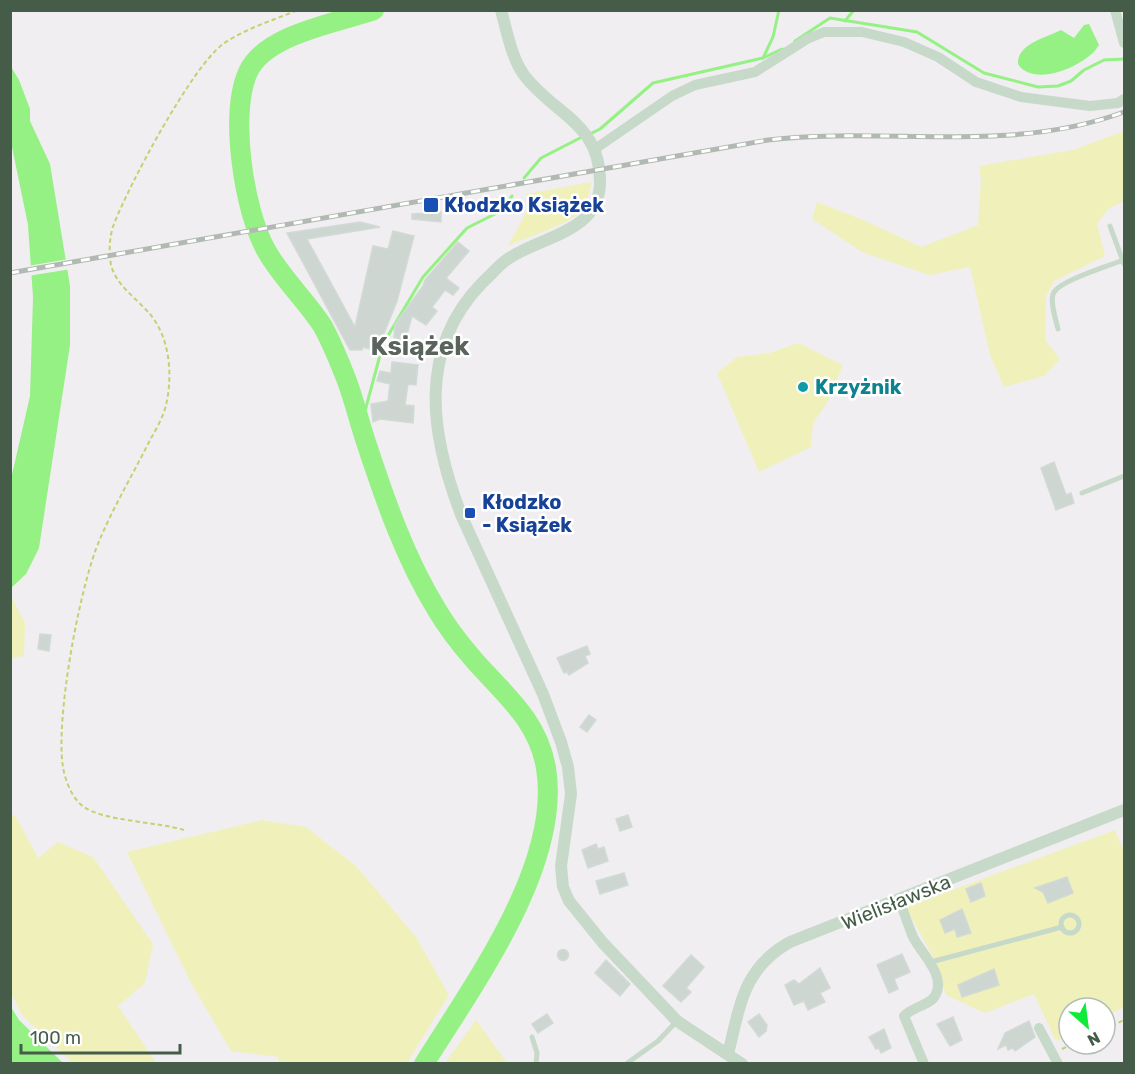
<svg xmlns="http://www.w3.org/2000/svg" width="1135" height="1074" font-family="Rubik,sans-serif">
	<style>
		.green { fill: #f0f1ba }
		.water { fill: #95f184 }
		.pier { fill: #f0eef1 }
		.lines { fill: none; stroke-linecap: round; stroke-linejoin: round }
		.stream { stroke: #95f184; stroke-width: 3 }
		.river { stroke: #95f184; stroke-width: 20 }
		.building { fill: #cdd6d0; stroke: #d2dad5; stroke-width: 1.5 }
		.path { stroke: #c3d170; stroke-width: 2; stroke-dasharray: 4.5 3; stroke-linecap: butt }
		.service { stroke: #c7d9c9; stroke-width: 5 }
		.minor { stroke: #c7d9c9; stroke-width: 10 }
		.tertiary { stroke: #c7d9c9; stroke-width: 12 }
		.rail-casing { stroke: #b0b9b2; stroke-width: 5 }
		.rail { stroke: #fff; stroke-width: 3; stroke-dasharray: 9; stroke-linecap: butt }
		.transit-dot { fill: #1a4fb4; stroke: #fff; stroke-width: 2 }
		.culture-dot { fill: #0f9aa8; stroke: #fff; stroke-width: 2 }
		.labels { text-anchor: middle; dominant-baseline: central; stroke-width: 5; stroke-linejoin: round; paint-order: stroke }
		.transit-label { font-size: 20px; font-weight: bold; fill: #164399; stroke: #fff; text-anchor: start }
		.culture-label { font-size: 20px; font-weight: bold; fill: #0d838f; stroke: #fff; text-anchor: start }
		.street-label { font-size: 20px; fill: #455d48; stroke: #fff }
		.district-label { font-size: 26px; font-weight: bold; fill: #5a645c; stroke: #fff }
	</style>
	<rect width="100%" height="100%" fill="#f0eef1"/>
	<g class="green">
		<polygon points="1124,131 1124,201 1108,209 1097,224 1105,256 1054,281 1046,296 1045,340 1060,359 1044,376 1004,387 990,355 970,267 929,275 862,252 812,219 817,202 868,222 921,247 978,225 981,179 979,166 1073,150"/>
		<path d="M592,182C589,190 588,203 583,209C569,226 529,235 508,246L531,203L526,194Z"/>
		<polygon points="798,343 843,365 827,403 813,423 811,447 759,472 717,373 737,357 770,353"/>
		<polygon points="11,596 25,623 24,656 11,658"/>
		<polygon points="11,815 15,815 38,858 58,842 93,857 153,944 145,983 118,1006 156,1063 73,1063 22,1015 11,993"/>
		<polygon points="262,820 306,827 356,866 416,937 449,995 407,1063 278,1063 279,1057 231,1051 191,983 127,852"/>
		<polygon points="1115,830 1124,852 1124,1007 1105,1017 1105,1008 1069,1008 1069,1035 1056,1041 1034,994 985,1013 946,995 934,959 906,907"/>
		<polygon points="476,1020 507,1063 445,1063"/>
	</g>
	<g class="water">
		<path d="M1089,24L1099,45C1088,65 1034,89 1018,64C1017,44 1045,38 1061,30L1074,38L1084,25Z"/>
		<polygon points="10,65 19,80 30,109 30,121 50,164 70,286 70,345 39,548 26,574 11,588 11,479 30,396 33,297 28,225 11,142"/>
		<polygon points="11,1007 19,1020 63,1063 11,1063"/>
	</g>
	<polygon class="pier" points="69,259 71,269 28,276 28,266"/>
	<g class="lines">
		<g class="stream">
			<polyline points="845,21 854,10"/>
			<polyline points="795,41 830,18 917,32 984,73 1038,87 1058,86 1071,81 1084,70 1104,60 1124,59"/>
			<polyline points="763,58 782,49"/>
			<polyline points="588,135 600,129 653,83 763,58 773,37 779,10"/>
			<polyline points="524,178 541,158 582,137"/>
			<polyline points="361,426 383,344 423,277 467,228 501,211 512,196"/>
		</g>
		<path class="river" d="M374,10C337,23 265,34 248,72C229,114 244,211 266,250C281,277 305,299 322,325C330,339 337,356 343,371C353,394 358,419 366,442C385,500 405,558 437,610C447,627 461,645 474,660C504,694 538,720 546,768C562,865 473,985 424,1064"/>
	</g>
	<g class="building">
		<polygon points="441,212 441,222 412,219 412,214"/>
		<polygon points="360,222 380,227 307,239 355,327 373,246 388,249 393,231 414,236 397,301 377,351 363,347 362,350 350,350 287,233"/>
		<polygon points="458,242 469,251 446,278 459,288 453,295 445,290 432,307 437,311 426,325 412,316 407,335 402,334 396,351 393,350 395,324 423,286 425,280"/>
		<polygon points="392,362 418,365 416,385 408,384 405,405 414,406 413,423 380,419 373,422 371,404 388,401 390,384 377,381 380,371 391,373"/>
		<polygon points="1054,462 1066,495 1071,493 1074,503 1056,510 1041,468"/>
		<polygon points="40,634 51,635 49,651 38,649"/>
		<polygon points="587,646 590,654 585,656 588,663 569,675 567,672 564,673 557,658"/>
		<polygon points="589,715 596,720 587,732 580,727"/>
		<polygon points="628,815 632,827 620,831 616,819"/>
		<polygon points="596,844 598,849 604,847 608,861 588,868 582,850"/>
		<polygon points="624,873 628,885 600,894 596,881"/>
		<polygon points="1067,877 1073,893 1048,903 1043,892 1035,888"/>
		<polygon points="981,883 985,896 971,902 966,889"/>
		<polygon points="962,909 971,933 957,937 955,929 945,933 940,920"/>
		<circle cx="563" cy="955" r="5.5"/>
		<polygon points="902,954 910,972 894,979 898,989 889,993 877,965"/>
		<polygon points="691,955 704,967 686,988 691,992 681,1002 663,986"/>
		<polygon points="606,960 630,984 620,996 595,973"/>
		<polygon points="820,968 830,988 820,993 825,1002 808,1010 804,1001 794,1005 785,985 794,980 799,984"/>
		<polygon points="994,969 999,985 962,997 958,985"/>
		<polygon points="547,1014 553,1023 538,1033 532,1024"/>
		<polygon points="759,1014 767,1025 766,1031 759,1037 748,1022"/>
		<polygon points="953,1017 962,1040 950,1046 937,1024"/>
		<polygon points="1029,1021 1035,1037 1015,1051 1013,1048 1008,1050 1006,1045 998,1049 1005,1033"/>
		<polygon points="884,1029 891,1048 881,1053 879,1048 876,1049 869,1037"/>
	</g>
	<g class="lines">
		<g class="path">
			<path d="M184,830C158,822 104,821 84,807C72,799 65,780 63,767C55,719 80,584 100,539C114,506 133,474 149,442C155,431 163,418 166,405C173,375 170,337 149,313C136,298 116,285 111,265C109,251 109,237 114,224C129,185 191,68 223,44C244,29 274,20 298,10"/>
			<polyline points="1105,1029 1124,1020"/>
			<polyline points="1062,1049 1073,1044"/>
		</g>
		<g class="service">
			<polyline points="1110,226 1124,264"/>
			<path d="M1058,329C1056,320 1049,300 1054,292C1062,280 1109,266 1123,260"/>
			<polyline points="1082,493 1124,476"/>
			<circle cx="1070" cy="924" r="9"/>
			<polyline points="931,962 1062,927"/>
			<polyline points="532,1037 537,1053 536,1064"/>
			<polyline points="626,1064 658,1041 677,1021"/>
		</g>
		<g class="minor">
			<polyline points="1115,10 1124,43"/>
			<polyline points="595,149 672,96 695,85 755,72 807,39 824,32 862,32 904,42 938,57 976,82 1021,97 1090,106 1118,103 1124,99"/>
			<path d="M900,901C904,913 908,925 913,937C921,953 947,976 935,996C930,1005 912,1007 904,1016L924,1064"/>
			<polyline points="1039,1028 1058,1064"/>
		</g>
		<g class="tertiary">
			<path d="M501,10C507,31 511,57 524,75C554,115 600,122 600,182C600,234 538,236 505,261C497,267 490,276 482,283C416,351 431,437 462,517L543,694L561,742L568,767L571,794L561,866L563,887L569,901L603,943L677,1021L742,1064"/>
			<path d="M728,1054C740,1006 743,968 790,942L1124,810"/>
		</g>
		<g class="rail-casing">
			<path id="rail" d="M10,273L768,140C887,126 1008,155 1124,112"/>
		</g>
		<use href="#rail" class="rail"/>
	</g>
	<g class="transit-dot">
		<rect x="423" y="197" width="16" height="16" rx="3"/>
		<rect x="464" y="507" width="12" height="12" rx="3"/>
	</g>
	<circle class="culture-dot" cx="803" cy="387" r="6"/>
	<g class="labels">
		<g class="transit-label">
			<text x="444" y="205">Kłodzko Książek</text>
			<text x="482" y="502">Kłodzko<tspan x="482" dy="23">- Książek</tspan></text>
		</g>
		<g class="culture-label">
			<text x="815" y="387">Krzyżnik</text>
		</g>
		<g class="street-label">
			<text transform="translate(896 902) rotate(-22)">Wielisławska</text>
		</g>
		<g class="district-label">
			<text x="420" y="346">Książek</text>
		</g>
	</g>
	<rect width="1135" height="1074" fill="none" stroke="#455d48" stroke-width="24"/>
	<g transform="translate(1087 1026) rotate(152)"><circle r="28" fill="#ffffff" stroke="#b5beb6" stroke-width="1.5"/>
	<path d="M0-4.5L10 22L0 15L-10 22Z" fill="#0fea3b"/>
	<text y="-9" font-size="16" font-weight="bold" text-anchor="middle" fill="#455d48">N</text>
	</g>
	<path d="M21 1044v9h159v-9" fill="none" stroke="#455d48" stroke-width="3"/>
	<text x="30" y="1044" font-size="18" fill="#455d48" stroke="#ffffff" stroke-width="4.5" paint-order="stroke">100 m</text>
</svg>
